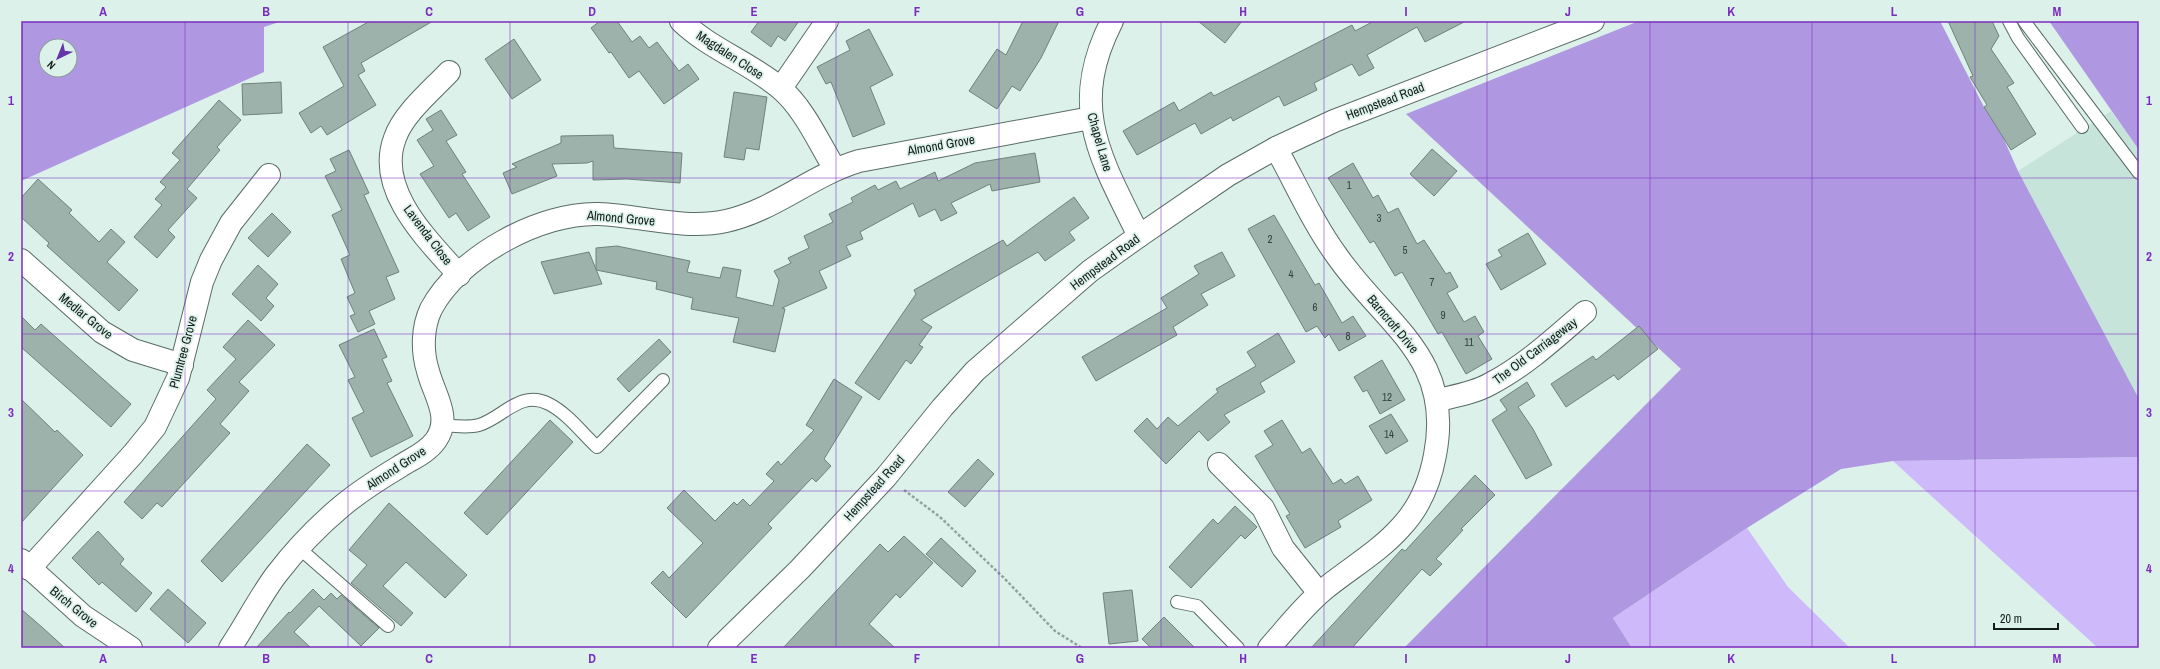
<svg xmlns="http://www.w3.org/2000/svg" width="2160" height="669" font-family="'Archivo Narrow',sans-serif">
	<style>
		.built { fill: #c7e4da }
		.green { fill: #cebafa }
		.forest { fill: #af98e1; fill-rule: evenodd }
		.building { fill: #9db2ab; stroke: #6f827c }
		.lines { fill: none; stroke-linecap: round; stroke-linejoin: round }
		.service-casing { stroke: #596c66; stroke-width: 14 }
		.minor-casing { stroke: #596c66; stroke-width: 24 }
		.path { stroke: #92a39e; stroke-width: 2.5; stroke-dasharray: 3 2; stroke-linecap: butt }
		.service { stroke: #fff; stroke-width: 12 }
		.minor { stroke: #fff; stroke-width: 22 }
		.grid { fill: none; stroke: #7b2cbf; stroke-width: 1; stroke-opacity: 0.55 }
		.labels { text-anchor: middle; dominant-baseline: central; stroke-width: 3.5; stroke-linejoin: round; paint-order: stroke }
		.number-label { font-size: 11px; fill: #36423e }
		.street-label { font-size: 13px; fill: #141c19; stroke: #dbf1ea }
		.neatline { fill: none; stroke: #7b2cbf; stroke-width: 1.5 }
		.grid-label { font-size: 13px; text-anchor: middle; font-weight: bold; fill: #7b2cbf }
	</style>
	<rect width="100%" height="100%" fill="#dbf1ea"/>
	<polygon class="built" points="2111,111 2139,150 2139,399 2018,171"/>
	<g class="green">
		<polygon points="2139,457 2139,648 2098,648 1893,461"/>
		<polygon points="1747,528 1788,587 1850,648 1632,648 1613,618"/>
	</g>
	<g class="forest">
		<path d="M21,21H282L264,27V72L21,181ZM46,46H70V70H46Z"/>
		<polygon points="1639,21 1940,21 1984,107 2002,135 2018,171 2139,399 2139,457 1893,461 1841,469 1747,528 1613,618 1632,648 1404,648 1681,369 1406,114"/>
		<polygon points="2049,21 2139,21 2139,150"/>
	</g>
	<g class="building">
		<polygon points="370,21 433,21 361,63 365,71 358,75 376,105 327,135 321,126 311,133 299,113 344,86 323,47"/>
		<polygon points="600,21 617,21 632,42 640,36 649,48 657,42 679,71 688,64 699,79 664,104 639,71 629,78 611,52 609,53 591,28"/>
		<polygon points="759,21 799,21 785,41 778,36 771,47 751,32"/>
		<polygon points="1023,21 1059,21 1041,58 1020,91 1012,86 997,109 969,91 997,49 1006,55"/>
		<polygon points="1198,21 1242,21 1225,43"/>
		<polygon points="1374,21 1466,21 1425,42 1417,27 1367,55 1374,68 1359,76 1352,64 1314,83 1317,90 1284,106 1279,96 1233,121 1231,117 1201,134 1195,123 1137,155 1123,131 1174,102 1179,111 1211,92 1214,96 1352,25 1355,31"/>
		<polygon points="1948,21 1992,21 1999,36 1991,49 2014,83 2007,87 2036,134 2011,150 1984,107 1987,105 1970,77 1973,76"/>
		<polygon points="869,29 893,75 870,87 885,124 853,137 831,82 826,84 817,67 850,50 846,41"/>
		<polygon points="514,39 541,80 512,99 485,59"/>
		<polygon points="281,82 282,113 243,115 242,84"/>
		<polygon points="734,92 767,97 759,150 746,148 744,160 724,157"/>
		<polygon points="219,100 241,120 217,147 220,150 187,189 197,198 168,230 175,237 157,258 134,237 162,205 155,199 166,187 160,182 180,160 172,153"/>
		<polygon points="441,110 457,135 446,141 466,172 462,174 490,217 468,231 456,213 449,218 420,174 434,166 417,140 433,130 426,119"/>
		<polygon points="613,135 614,148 682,153 680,183 627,179 593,180 593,161 587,163 552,164 557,176 512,194 503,173 517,167 512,164 561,143 561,136"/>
		<polygon points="1432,149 1457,171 1434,196 1410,174"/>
		<polygon points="349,150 369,193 364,195 399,272 386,277 395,299 369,311 375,324 358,332 350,316 355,314 347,297 355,293 341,259 350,255 332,215 342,210 325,176 336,171 330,159"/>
		<polygon points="1035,153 1040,182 992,191 990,184 951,203 957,213 941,221 935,209 919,217 913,203 860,232 863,239 846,246 851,256 819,271 827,288 782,308 785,309 775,352 733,342 739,318 691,309 693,298 656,289 657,282 596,270 596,248 617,246 690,261 687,272 720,278 723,267 741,270 736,297 773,306 779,280 774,271 791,263 788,258 809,248 804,236 833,222 829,214 853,202 851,198 875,185 878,190 896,181 900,189 935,172 938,181 975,163"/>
		<polygon points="1353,163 1373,198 1378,195 1388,213 1398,208 1417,244 1424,240 1446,274 1450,272 1458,287 1447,293 1464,322 1475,316 1484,332 1478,336 1492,359 1466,374 1442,332 1438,334 1402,272 1395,276 1374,241 1370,243 1328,178"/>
		<polygon points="38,179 72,210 69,213 99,242 111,229 125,242 107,262 138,290 119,311 47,246 49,243 21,217 21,198"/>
		<polygon points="1074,197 1089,218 1069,232 1075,240 1045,261 1038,252 921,320 932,327 919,345 923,347 911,364 906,360 879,400 855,383 916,294 914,290 1003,240 1007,246"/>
		<polygon points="272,213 291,232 268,257 248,238"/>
		<polygon points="1274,215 1315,285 1319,283 1342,323 1353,316 1366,336 1339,351 1329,334 1325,338 1317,326 1306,332 1248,229"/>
		<polygon points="1528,233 1546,264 1501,290 1486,264 1502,256 1498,250"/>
		<polygon points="589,252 602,284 554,294 541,262"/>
		<polygon points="1222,252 1235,276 1201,294 1208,305 1173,327 1177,335 1096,381 1082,357 1167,308 1161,298 1199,274 1194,266"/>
		<polygon points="258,265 278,284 266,298 274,306 261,321 232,294"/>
		<polygon points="21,316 35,330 41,324 131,404 111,427 21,347"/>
		<polygon points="248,320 275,345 239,382 249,391 220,424 230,433 162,507 157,503 142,519 124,502 216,399 207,390 236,359 223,347"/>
		<polygon points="1639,326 1658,349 1618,380 1614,375 1566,407 1551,384 1593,356 1596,360"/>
		<polygon points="374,329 387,357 382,359 392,381 387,383 413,436 371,457 352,418 364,412 348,380 355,377 339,345"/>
		<polygon points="1278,333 1295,362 1260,383 1265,392 1224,415 1230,422 1208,441 1199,431 1166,464 1134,431 1147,418 1157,429 1168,417 1178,426 1218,392 1216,389 1256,366 1247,352"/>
		<polygon points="659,339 671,352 629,392 617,379"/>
		<polygon points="1382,360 1405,400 1380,414 1367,390 1363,392 1354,377"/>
		<polygon points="834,379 862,397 824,459 831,466 816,482 812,478 768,524 772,528 686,618 651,583 663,571 669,578 703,543 667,508 684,490 715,521 734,502 737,505 743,499 750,506 774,481 766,474 778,461 781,465 814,430 806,425"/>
		<polygon points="1527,382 1535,396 1518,407 1533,429 1552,465 1526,479 1492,420 1507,410 1500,400"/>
		<polygon points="21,399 55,432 57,430 83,455 21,523"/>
		<polygon points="1391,414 1408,441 1386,454 1369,426"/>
		<polygon points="550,420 573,442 487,535 464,513"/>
		<polygon points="1282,420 1302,453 1310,448 1333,484 1341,479 1345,484 1358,476 1372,500 1338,521 1341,527 1305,548 1286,516 1290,514 1255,456 1273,445 1264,431"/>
		<polygon points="307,444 330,465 222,582 201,561"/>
		<polygon points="978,459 994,474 965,507 948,492"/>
		<polygon points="1475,475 1495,495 1461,529 1463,530 1436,559 1442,564 1430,576 1422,569 1352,648 1311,648 1402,549 1405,551"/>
		<polygon points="389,503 467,575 445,598 406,562 383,586 413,613 401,626 351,583 367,565 349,550"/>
		<polygon points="1235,506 1257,527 1245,539 1241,535 1191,588 1169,567 1213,519 1218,524"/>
		<polygon points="98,531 124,559 120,564 152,593 136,612 102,582 99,585 72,558"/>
		<polygon points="904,536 933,563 900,598 896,594 869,624 895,648 783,648 880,544 888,552"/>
		<polygon points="941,538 976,571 962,587 926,554"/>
		<polygon points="168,589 206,623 188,643 150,609"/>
		<polygon points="313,589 324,600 331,593 337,599 341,595 379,628 361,646 319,606 294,632 311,648 256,648 289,612 290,613"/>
		<polygon points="1132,590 1138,641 1109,644 1103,593"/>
		<polygon points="21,609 43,628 65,648 21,648"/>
		<polygon points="1164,617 1195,648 1151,648 1142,639"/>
	</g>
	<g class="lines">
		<g class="service-casing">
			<g id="service">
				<polyline points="2009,21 2018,38 2082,127"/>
				<polyline points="2024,21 2139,173"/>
				<path d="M442,425C453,426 468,428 479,425C503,418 520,389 549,404C567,413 582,433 597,447L663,380"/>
				<polyline points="299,548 388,626"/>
				<polyline points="1177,602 1197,606 1238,648"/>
			</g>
		</g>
		<g class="minor-casing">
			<g id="minor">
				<path d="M681,21C710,49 749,62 780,88C804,108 819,143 835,169"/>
				<path d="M1112,21C1068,107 1100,157 1139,236"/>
				<path d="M449,72C432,90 403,114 395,138C375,190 428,240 459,275"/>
				<polyline points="781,88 827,21"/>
				<polyline points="21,260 102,332 133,350 182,365"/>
				<path d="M1438,400C1455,396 1474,393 1490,384C1525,366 1555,338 1585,312"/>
				<polyline points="1219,464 1263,508 1283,548 1319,593"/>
				<polyline points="21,560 83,616 131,648"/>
				<polyline points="29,569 133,454 155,427 178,378 202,282 211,260 231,223 269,175"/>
				<path d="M230,648C246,624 259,598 276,575C295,550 318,526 342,506C360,491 379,479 399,467C411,459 427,453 436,440C452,417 434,395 428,371C422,352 422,328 431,309C459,256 541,212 599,214C642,216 684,230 726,221C775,210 812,175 859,161L1091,118"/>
				<polyline points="719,648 800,569 886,477 942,408 975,371 1090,271 1139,236 1228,175 1276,148 1334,121 1593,21"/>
				<path d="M1269,648C1286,629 1302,608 1322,591C1347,570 1379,552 1401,527C1420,507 1430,482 1435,455C1454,357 1386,326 1337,256C1313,223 1296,184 1276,148"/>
			</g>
		</g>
		<polyline class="path" points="904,490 940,517 1004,578 1055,631 1082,648"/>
		<use href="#service" class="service"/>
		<use href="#minor" class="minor"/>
	</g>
	<path class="grid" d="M185,21V648M348,21V648M510,21V648M673,21V648M836,21V648M999,21V648M1161,21V648M1324,21V648M1487,21V648M1650,21V648M1812,21V648M1975,21V648M21,178H2139M21,334H2139M21,491H2139"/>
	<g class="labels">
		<g class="number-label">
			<text x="1349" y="185">1</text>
			<text x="1379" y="218">3</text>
			<text x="1270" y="239">2</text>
			<text x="1405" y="250">5</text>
			<text x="1291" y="274">4</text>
			<text x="1432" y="282">7</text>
			<text x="1315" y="307">6</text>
			<text x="1443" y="315">9</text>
			<text x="1348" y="336">8</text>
			<text x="1469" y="342">11</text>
			<text x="1387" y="397">12</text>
			<text x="1389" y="434">14</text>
		</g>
		<g class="street-label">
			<text transform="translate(730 55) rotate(33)">Magdalen Close</text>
			<text transform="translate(1385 101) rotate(-21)">Hempstead Road</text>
			<text transform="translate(1100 142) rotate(74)">Chapel Lane</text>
			<text transform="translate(941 145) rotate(-10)">Almond Grove</text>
			<text transform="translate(621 218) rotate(5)">Almond Grove</text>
			<text transform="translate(428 235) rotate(53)">Lavenda Close</text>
			<text transform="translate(1105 262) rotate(-37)">Hempstead Road</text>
			<text transform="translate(86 316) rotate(39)">Medlar Grove</text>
			<text transform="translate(1393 324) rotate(50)">Barncroft Drive</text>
			<text transform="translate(1535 351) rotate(-37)">The Old Carriageway</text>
			<text transform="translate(183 352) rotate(-75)">Plumtree Grove</text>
			<text transform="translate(396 468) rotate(-33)">Almond Grove</text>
			<text transform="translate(874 488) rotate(-48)">Hempstead Road</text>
			<text transform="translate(74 607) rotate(39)">Birch Grove</text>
		</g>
	</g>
	<rect width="2160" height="669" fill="none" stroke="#dbf1ea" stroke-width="44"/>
	<g transform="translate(58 58) rotate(223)"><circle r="19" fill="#dbf1ea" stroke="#8b9c96"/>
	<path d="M0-3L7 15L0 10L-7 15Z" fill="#6734ab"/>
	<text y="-6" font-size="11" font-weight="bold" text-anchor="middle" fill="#141c19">N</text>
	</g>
	<path d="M1994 623v6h64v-6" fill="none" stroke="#141c19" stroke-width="2"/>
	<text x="2000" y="623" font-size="12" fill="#141c19" stroke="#dbf1ea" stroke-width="3" paint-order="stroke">20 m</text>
	<rect x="22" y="22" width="2116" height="625" class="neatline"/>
	<g class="grid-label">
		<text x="103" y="16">A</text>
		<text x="266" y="16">B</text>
		<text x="429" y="16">C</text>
		<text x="592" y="16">D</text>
		<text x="754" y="16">E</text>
		<text x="917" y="16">F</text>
		<text x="1080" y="16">G</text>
		<text x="1243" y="16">H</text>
		<text x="1406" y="16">I</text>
		<text x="1568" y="16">J</text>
		<text x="1731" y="16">K</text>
		<text x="1894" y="16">L</text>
		<text x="2057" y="16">M</text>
		<text x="11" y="105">1</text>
		<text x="2149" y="105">1</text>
		<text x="11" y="261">2</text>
		<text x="2149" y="261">2</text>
		<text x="11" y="417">3</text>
		<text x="2149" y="417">3</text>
		<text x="11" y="573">4</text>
		<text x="2149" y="573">4</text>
		<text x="103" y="663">A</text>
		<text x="266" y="663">B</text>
		<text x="429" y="663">C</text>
		<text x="592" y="663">D</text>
		<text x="754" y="663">E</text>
		<text x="917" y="663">F</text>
		<text x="1080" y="663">G</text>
		<text x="1243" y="663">H</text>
		<text x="1406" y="663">I</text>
		<text x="1568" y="663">J</text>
		<text x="1731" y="663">K</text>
		<text x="1894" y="663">L</text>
		<text x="2057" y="663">M</text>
	</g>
</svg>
